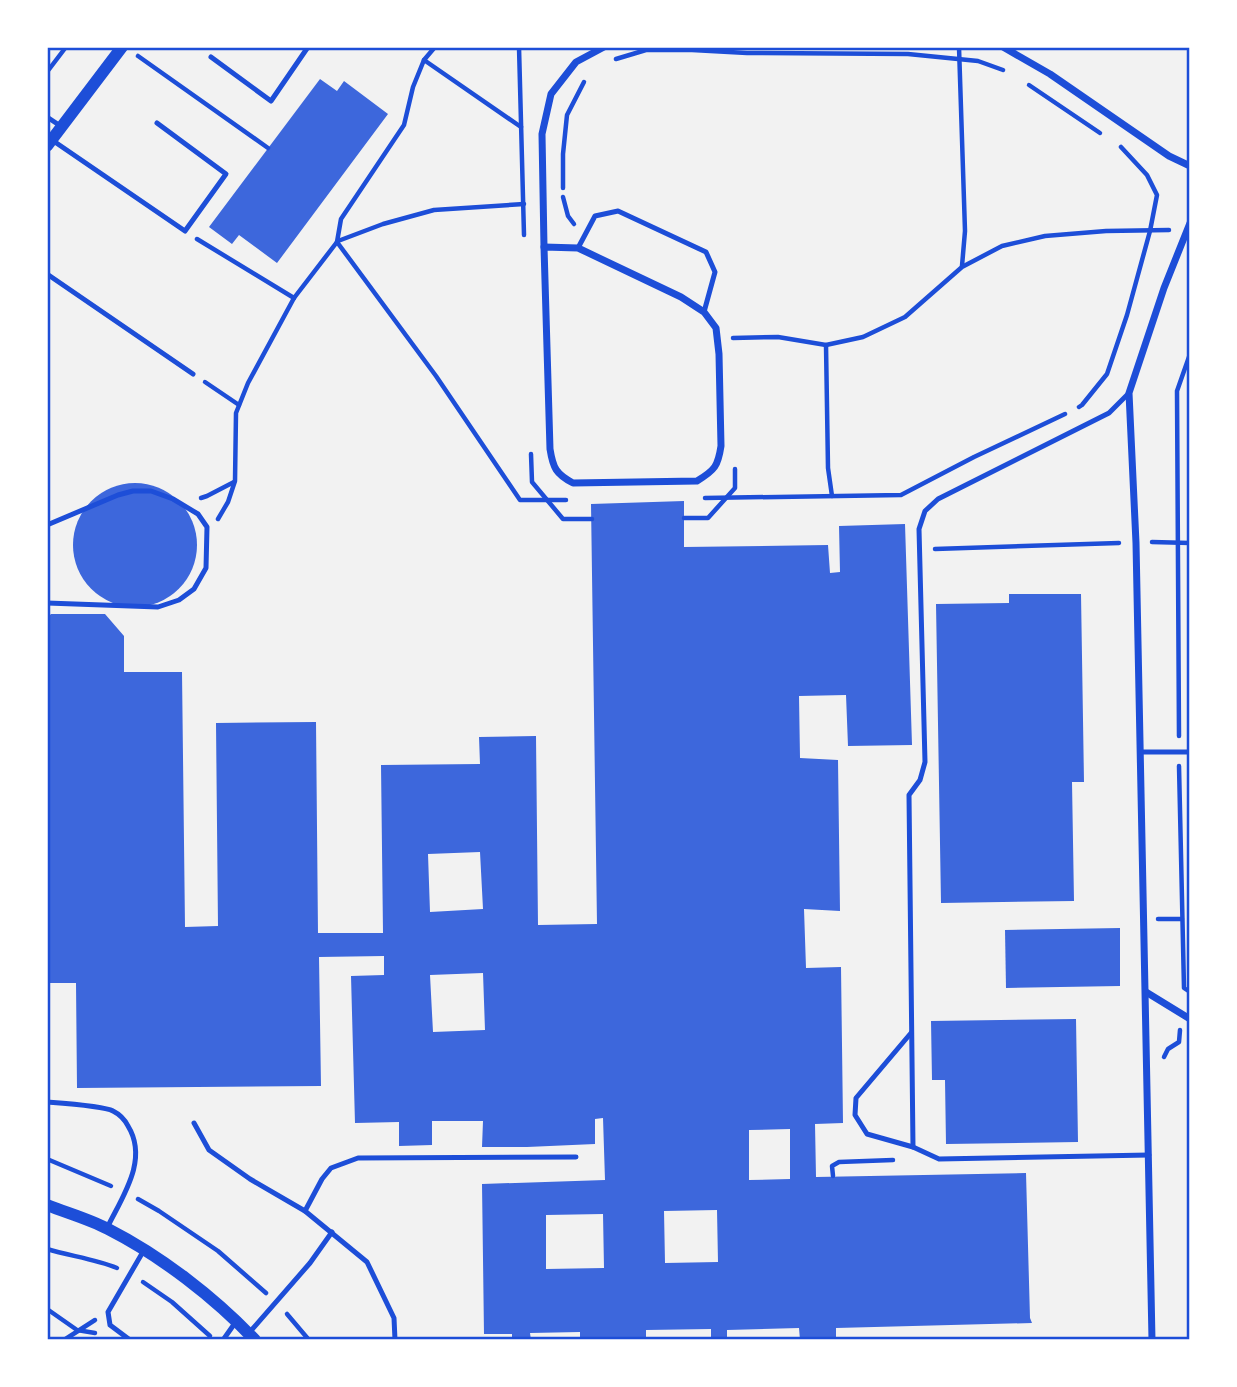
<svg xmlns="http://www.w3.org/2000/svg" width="1237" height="1387" font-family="'Golos Text',sans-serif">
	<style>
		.building { fill: #3d67dc; fill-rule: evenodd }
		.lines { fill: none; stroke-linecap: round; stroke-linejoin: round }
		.path { stroke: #1d4ed8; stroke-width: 4.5 }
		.service { stroke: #1d4ed8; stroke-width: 5 }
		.minor { stroke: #1d4ed8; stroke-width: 7 }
		.tertiary { stroke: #1d4ed8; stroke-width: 12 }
		.neatline { fill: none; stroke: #1d4ed8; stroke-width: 2.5 }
	</style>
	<rect width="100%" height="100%" fill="#f2f2f2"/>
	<g class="building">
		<polygon points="320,79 337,91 344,81 388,114 277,263 239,235 232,244 209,227"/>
		<circle cx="135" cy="545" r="62"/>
		<path d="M684,501V547L828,545L830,573L840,572L839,526L905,524L912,745L848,746L846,695L799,696L800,758L838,760L840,911L804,909L806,968L841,967L843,1123L815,1124L816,1177L1026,1173L1030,1318L1032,1323L836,1328V1340H800L799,1328L727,1330V1340H711V1329L646,1330V1340H580V1332L530,1333L531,1340H512V1334H484L482,1184L605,1180L603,1118L595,1119V1144L527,1147H482L483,1121H432V1145L399,1146V1122L355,1123L351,976L384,975V956L319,957L321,1086L77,1088L76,983H47V618L51,614H105L124,636V672H182L185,927L218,926L216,723L316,722L318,933H383L381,765L480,764L479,737L536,736L538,925L597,924L591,504ZM480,852L483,909L430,912L428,854ZM483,973L485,1030L433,1032L430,975ZM790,1129V1179L749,1180V1130ZM717,1210L718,1262L665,1263L664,1211ZM603,1214L604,1268L546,1269V1215Z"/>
		<polygon points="1009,594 1081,594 1084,782 1072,782 1074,901 941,903 936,604 1009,603"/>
		<polygon points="1120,928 1120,986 1006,988 1005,930"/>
		<polygon points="1076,1019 1078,1142 946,1144 945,1080 932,1080 931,1021"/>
	</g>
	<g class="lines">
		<g class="path">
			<polyline points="519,47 524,235"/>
			<polyline points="959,47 965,231 962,266"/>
			<polyline points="138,56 268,148"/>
			<polyline points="616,59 646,50 692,50 747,53 908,54 978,61 1003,70"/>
			<polyline points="424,60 521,127"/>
			<polyline points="47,72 66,47"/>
			<polyline points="1029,85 1100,133"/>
			<polyline points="563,188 563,154 567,115 584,82"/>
			<polyline points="563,197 568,216 574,224"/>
			<polyline points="197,239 294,298"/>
			<polyline points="338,241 383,224 434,210 524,204"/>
			<polyline points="337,242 436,376 520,500 566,500"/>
			<polyline points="733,338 778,337 826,345 863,337 905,317 962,267 1002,246 1045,236 1106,231 1169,230"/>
			<polyline points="826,345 828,468 832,496"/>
			<polyline points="205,382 239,405"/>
			<polyline points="1079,407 1082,405 1107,374 1127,315 1150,231 1157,195 1147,175 1121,147"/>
			<polyline points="531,454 532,482 563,519 592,519"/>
			<polyline points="201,498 207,496 234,482"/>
			<polyline points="705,498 901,495 974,457 1065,414"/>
			<polyline points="684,518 708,518 735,488 735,469"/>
			<polyline points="218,519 228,502 235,481 236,413 248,383 294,298 337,242 341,219 404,125 413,87 424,60 435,47"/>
			<polyline points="1152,542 1190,543"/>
			<polyline points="935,549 1119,543"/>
			<polyline points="1179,736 1177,391 1190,354"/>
			<polyline points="1179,766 1184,988 1190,992"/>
			<polyline points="1158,919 1182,919"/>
			<polyline points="1164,1057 1168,1049 1179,1042 1180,1030"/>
			<polyline points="47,1159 111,1186"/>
			<polyline points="833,1176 832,1166 839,1162 893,1160"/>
			<polyline points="138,1199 159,1211 218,1251 266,1293"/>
			<path d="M47,1249C70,1256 95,1259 117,1268"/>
			<polyline points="143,1282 172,1302 210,1336"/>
			<polyline points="47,1309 77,1330 95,1333"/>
			<polyline points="287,1314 309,1340"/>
			<polyline points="64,1340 95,1320"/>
		</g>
		<g class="service">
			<polyline points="211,57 271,101 308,47"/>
			<polyline points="47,117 62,127"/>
			<polyline points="52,140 185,231 226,174 157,123"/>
			<polyline points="578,248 595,216 618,211 706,252 715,272 704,312"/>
			<polyline points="47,274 193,374"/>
			<polyline points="1129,393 1109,413 938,499 925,511 919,529 925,762 920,780 909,795 913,1147 939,1159 1149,1155"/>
			<polyline points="47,525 118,495 133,491 151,491 173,499 198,514 207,527 206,568 194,589 179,600 158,607 47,603"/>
			<polyline points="1140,752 1190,752"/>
			<polyline points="911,1033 856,1098 855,1115 867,1134 913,1147"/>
			<path d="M47,1102C60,1103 104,1106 113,1111C119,1114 125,1120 128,1126C149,1160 122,1197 107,1228"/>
			<polyline points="194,1123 209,1150 250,1179 305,1211 367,1262 394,1318 395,1340"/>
			<polyline points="305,1211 322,1179 331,1168 358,1158 576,1157"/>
			<polyline points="249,1333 310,1263 332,1232"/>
			<polyline points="130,1340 110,1325 108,1312 144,1250"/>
			<polyline points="223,1340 235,1323"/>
		</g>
		<g class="minor">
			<polyline points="1003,47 1050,74 1169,156 1190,166"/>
			<path d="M544,247L578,248L681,297L704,312L716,328L719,354L721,446C718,466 715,470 697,481L573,483C556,474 553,468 550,449Z"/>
			<polyline points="544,247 542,134 551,94 576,62 604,47"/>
			<polyline points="1146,992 1190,1019"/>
			<polyline points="1152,1340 1136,543 1129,393 1164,288 1190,223"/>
		</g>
		<g class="tertiary">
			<polyline points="47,146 122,47"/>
			<path d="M47,1205C67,1213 89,1219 108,1229C161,1256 214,1297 255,1340"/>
		</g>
	</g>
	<rect width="1237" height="1387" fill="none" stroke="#ffffff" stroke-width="98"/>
	<rect x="49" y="49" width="1139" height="1289" class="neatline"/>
</svg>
